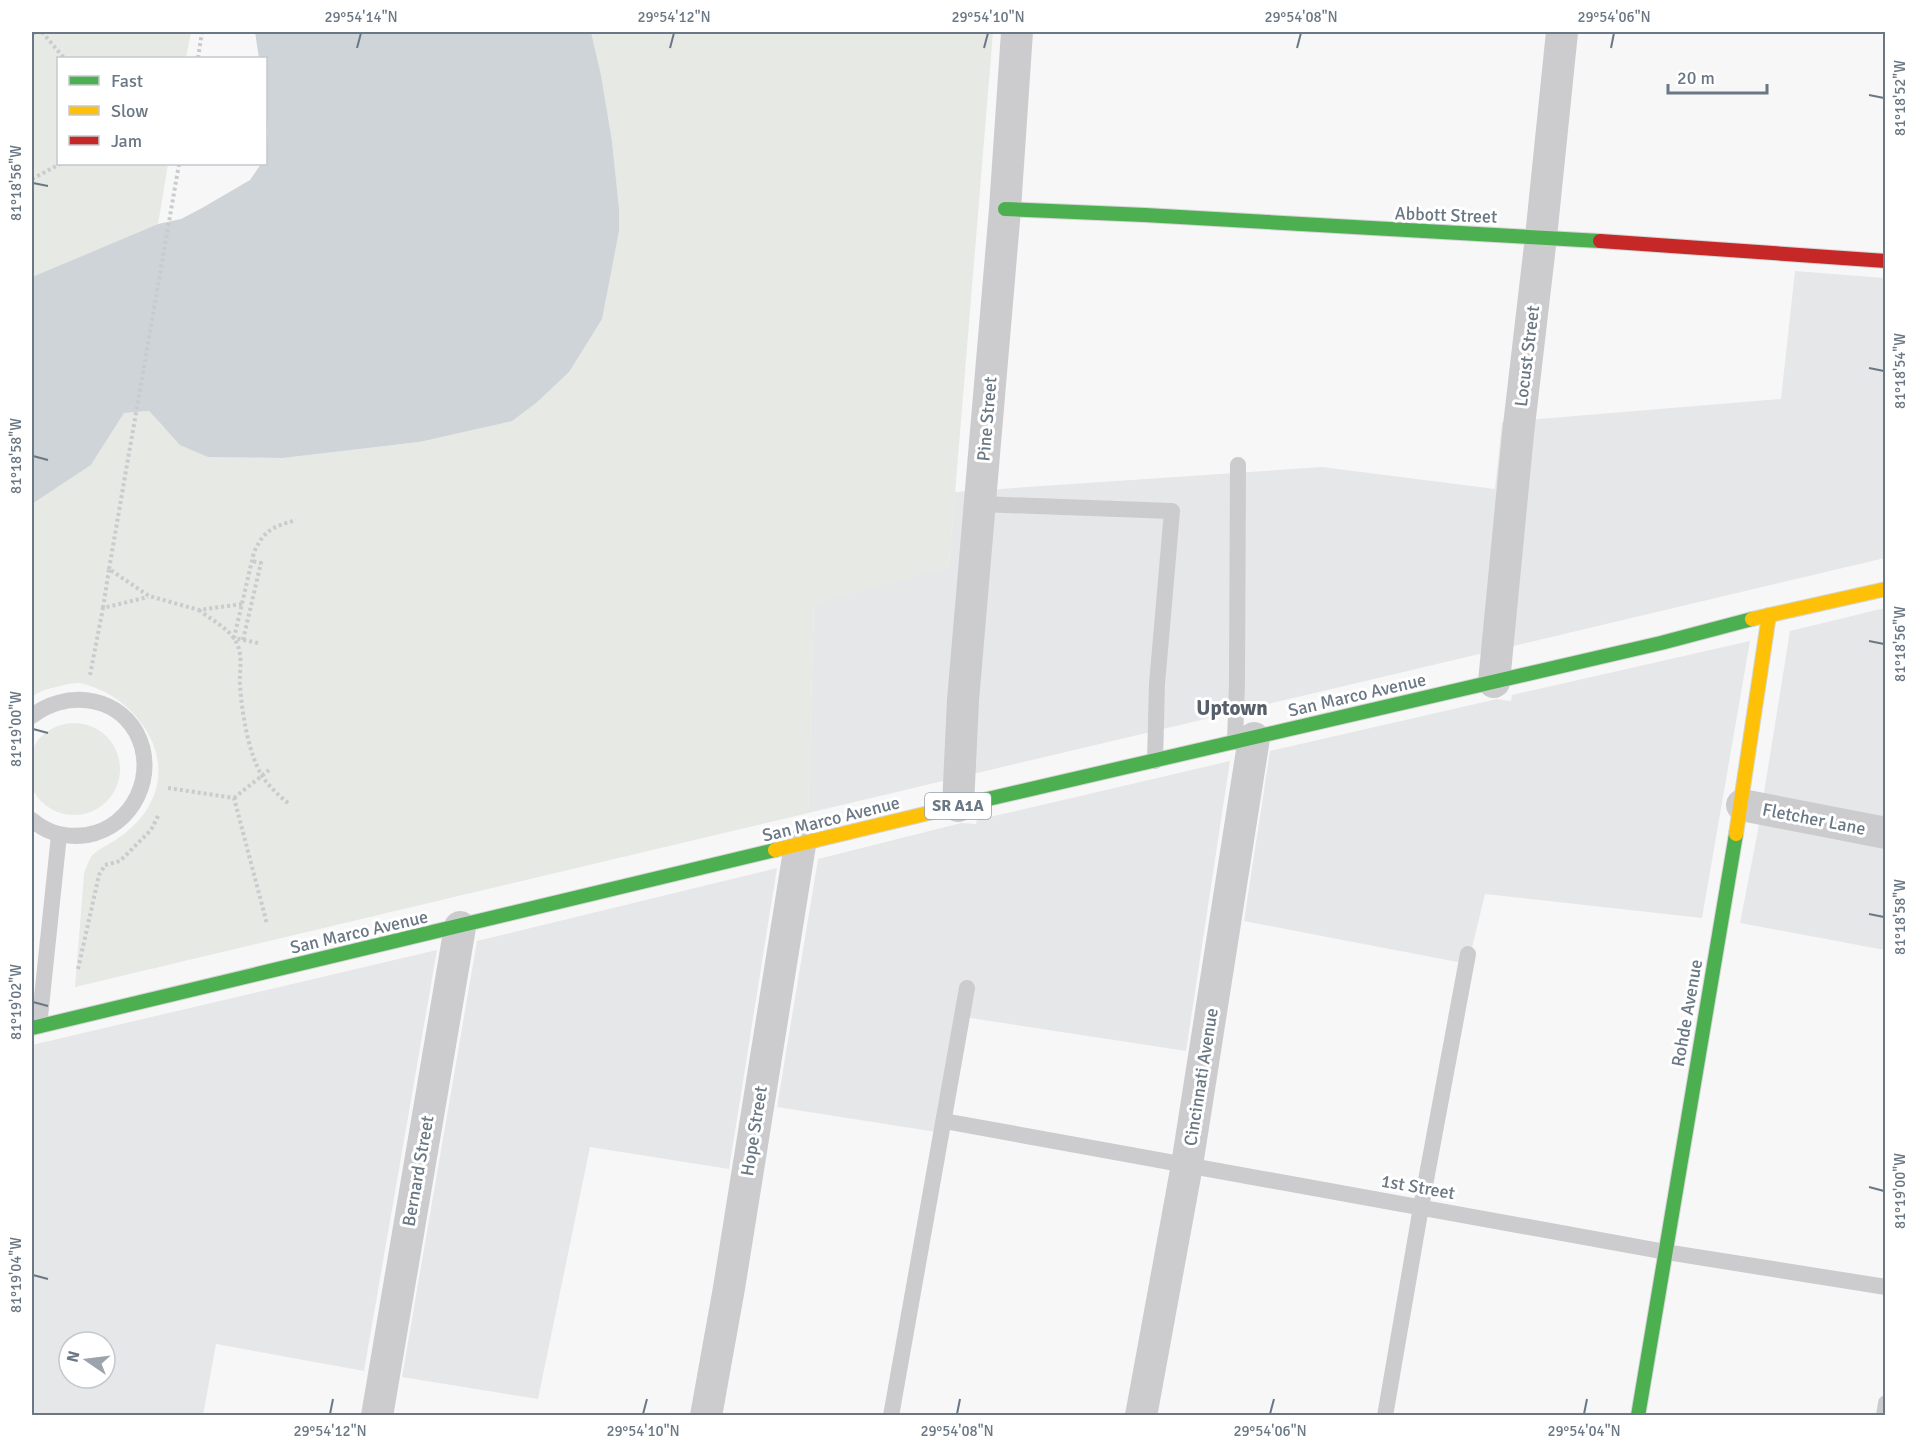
<svg xmlns="http://www.w3.org/2000/svg" width="1917" height="1447" font-family="Signika,sans-serif">
	<style>
		.built { fill: #e6e7e8; fill-rule: evenodd }
		.green { fill: #e6e9e4 }
		.water { fill: #ced4d8 }
		.lines { fill: none; stroke-linecap: round; stroke-linejoin: round }
		.fast-casing { stroke: #d4d5d5; stroke-width: 16 }
		.slow-casing { stroke: #d4d5d5; stroke-width: 16 }
		.jam-casing { stroke: #d4d5d5; stroke-width: 16 }
		.path { stroke: #cacbcc; stroke-width: 4; stroke-dasharray: 3 3; stroke-linecap: butt }
		.lane { stroke: #ccccce; stroke-width: 16 }
		.street { stroke: #ccccce; stroke-width: 32 }
		.fast { stroke: #4caf50; stroke-width: 14 }
		.slow { stroke: #ffc107; stroke-width: 14 }
		.jam { stroke: #c62828; stroke-width: 14 }
		.ticks { fill: none; stroke: #6a7784; stroke-width: 2 }
		.labels { text-anchor: middle; dominant-baseline: central; stroke-width: 6; stroke-linejoin: round; paint-order: stroke }
		.shield { fill: #fff; stroke: #97a0a9; stroke-width: 1.5 }
		.shield-label { font-size: 16px; font-weight: bold; fill: #6a7784 }
		.street-label { font-size: 18px; fill: #6a7784; stroke: #fff }
		.quarter-label { font-size: 21px; font-weight: bold; fill: #57606a; stroke: #fff }
		.neatline { fill: none; stroke: #6a7784; stroke-width: 2 }
		.ticks-label { font-size: 15px; text-anchor: middle; fill: #6a7784 }
	</style>
	<rect width="100%" height="100%" fill="#f7f7f7"/>
	<g class="built">
		<polygon points="1795,271 1885,278 1885,558 808,813 814,603 949,566 955,492 1322,467 1495,489 1502,422 1781,399"/>
		<polygon points="1885,608 1885,950 1740,923 1758,830 1790,631"/>
		<polygon points="1750,641 1702,918 1485,894 1468,964 1244,921 1270,751 1497,699 1511,701 1512,695"/>
		<polygon points="1230,761 1186,1051 958,1016 943,1133 777,1107 818,859 961,823 976,824 977,820"/>
		<polygon points="777,868 729,1169 590,1147 538,1399 402,1377 477,941"/>
		<path d="M437,950L364,1371L216,1344L203,1415H32V1045ZM69,1342H105V1378H69Z"/>
	</g>
	<g class="green">
		<polygon points="32,32 191,32 186,58 58,58 58,164 168,164 158,224 32,277"/>
		<path d="M591,32H993L949,566L814,604L808,813L75,987L84,874C86,868 88,862 91,857C98,848 109,845 117,839C135,827 150,810 156,789C167,749 139,710 105,692C98,689 87,684 79,683C70,683 60,686 52,688C44,690 38,692 32,697V504L91,465L124,413L149,411L163,427L208,457L283,458L419,442L604,302L619,231V208L612,141L601,75Z"/>
		<circle cx="74" cy="769" r="46"/>
	</g>
	<polygon class="water" points="255,32 591,32 601,75 612,141 619,208 619,231 602,319 569,372 536,403 512,421 419,442 283,458 208,457 180,445 149,411 124,413 91,465 32,504 32,277 158,224 181,219 202,208 250,180 261,164 266,164 268,129 266,108 266,58 259,58"/>
	<g class="lines">
		<g class="fast-casing">
			<g id="fast">
				<polyline points="1005,209 1145,215 1600,241"/>
				<polyline points="962,805 1661,643 1752,619"/>
				<polyline points="32,1028 775,850"/>
				<polyline points="1638,1416 1736,834"/>
			</g>
		</g>
		<g class="slow-casing">
			<g id="slow">
				<polyline points="1752,619 1886,589"/>
				<polyline points="1736,834 1769,615"/>
				<polyline points="775,850 962,805"/>
			</g>
		</g>
		<g class="jam-casing">
			<polyline id="jam" points="1600,241 1886,261"/>
		</g>
		<g class="path">
			<polyline points="42,32 64,58"/>
			<polyline points="32,34 36,32"/>
			<polyline points="198,58 202,32"/>
			<polyline points="32,179 60,164"/>
			<polyline points="109,569 179,164"/>
			<polyline points="103,608 109,569 149,596 199,610 242,604"/>
			<path d="M199,610C210,619 228,628 235,640C244,655 239,669 240,685C242,713 248,752 262,776C269,786 278,795 288,803"/>
			<polyline points="243,640 261,563 252,561"/>
			<path d="M258,643L234,638L254,552C265,529 273,527 296,520"/>
			<polyline points="90,675 103,608 148,597"/>
			<polyline points="168,788 234,798 267,924"/>
			<polyline points="234,798 269,770"/>
			<polyline points="78,969 99,875 105,865 120,861 151,830 159,814"/>
		</g>
		<g class="lane">
			<polyline points="980,504 1172,511 1157,684 1155,761"/>
			<path d="M32,716C64,691 114,694 136,732C159,774 133,827 87,835C66,838 47,833 32,820"/>
			<polyline points="1235,742 1237,683 1238,465"/>
			<polyline points="39,1026 59,835"/>
			<polyline points="944,1121 1666,1252 1886,1287"/>
			<polyline points="891,1416 967,988"/>
			<polyline points="1385,1416 1421,1207 1468,954"/>
			<polyline points="1884,1416 1886,1403"/>
		</g>
		<g class="street">
			<polyline points="1494,682 1518,434 1541,237 1562,32"/>
			<polyline points="1742,805 1886,833"/>
			<polyline points="958,806 963,700 1005,209 1017,32"/>
			<polyline points="377,1416 460,927"/>
			<polyline points="706,1416 729,1288 800,845"/>
			<polyline points="1141,1416 1187,1165 1254,738"/>
		</g>
		<use href="#fast" class="fast"/>
		<use href="#slow" class="slow"/>
		<use href="#jam" class="jam"/>
	</g>
	<path class="ticks" d="M357,48L361,33M670,48L674,33M984,48L988,33M1297,48L1301,33M1611,48L1614,33M1869,95L1884,98M33,183L48,186M1869,368L1884,371M33,456L48,460M1869,641L1884,644M33,729L48,733M1869,914L1884,917M33,1002L48,1006M1869,1187L1884,1191M33,1275L48,1279M330,1414L333,1399M643,1414L647,1399M957,1414L960,1399M1270,1414L1274,1399M1584,1414L1587,1399"/>
	<g class="labels">
		<rect class="shield" x="925" y="793" width="66" height="26" rx="4.5"/>
		<g class="shield-label">
			<text x="958" y="806">SR A1A</text>
		</g>
		<g class="street-label">
			<text transform="translate(1446 215) rotate(2)">Abbott Street</text>
			<text transform="translate(1527 356) rotate(-83)">Locust Street</text>
			<text transform="translate(987 419) rotate(-85)">Pine Street</text>
			<text transform="translate(1357 695) rotate(-13)">San Marco Avenue</text>
			<text transform="translate(831 819) rotate(-14)">San Marco Avenue</text>
			<text transform="translate(1814 819) rotate(11)">Fletcher Lane</text>
			<text transform="translate(359 932) rotate(-13)">San Marco Avenue</text>
			<text transform="translate(1687 1013) rotate(-80)">Rohde Avenue</text>
			<text transform="translate(1201 1077) rotate(-81)">Cincinnati Avenue</text>
			<text transform="translate(754 1131) rotate(-81)">Hope Street</text>
			<text transform="translate(418 1171) rotate(-80)">Bernard Street</text>
			<text transform="translate(1418 1187) rotate(10)">1st Street</text>
		</g>
		<g class="quarter-label">
			<text x="1232" y="708">Uptown</text>
		</g>
	</g>
	<rect width="1917" height="1447" fill="none" stroke="#ffffff" stroke-width="66"/>
	<rect x="57" y="57" width="210" height="108" fill="#ffffff" stroke="#c3c9ce" stroke-width="1.5"/>
	<rect x="69" y="76" width="30" height="9" fill="#4caf50" stroke="#c3c9ce" stroke-width="1.5"/>
	<text x="111" y="87" font-size="18" fill="#6a7784">Fast</text>
	<rect x="69" y="106" width="30" height="9" fill="#ffc107" stroke="#c3c9ce" stroke-width="1.5"/>
	<text x="111" y="117" font-size="18" fill="#6a7784">Slow</text>
	<rect x="69" y="136" width="30" height="9" fill="#c62828" stroke="#c3c9ce" stroke-width="1.5"/>
	<text x="111" y="147" font-size="18" fill="#6a7784">Jam</text>
	<g transform="translate(87 1360) rotate(284)"><circle r="28" fill="#ffffff" stroke="#c3c9ce" stroke-width="1.5"/>
	<path d="M0-4.5L10 22L0 15L-10 22Z" fill="#9ba4ac"/>
	<text y="-9" font-size="16" font-weight="bold" text-anchor="middle" fill="#6a7784">N</text>
	</g>
	<path d="M1668 84v9h99v-9" fill="none" stroke="#6a7784" stroke-width="3"/>
	<text x="1677" y="84" font-size="18" fill="#6a7784" stroke="#ffffff" stroke-width="4.5" paint-order="stroke">20 m</text>
	<rect x="33" y="33" width="1851" height="1381" class="neatline"/>
	<g class="ticks-label">
		<text x="361" y="22">29°54'14"N</text>
		<text x="674" y="22">29°54'12"N</text>
		<text x="988" y="22">29°54'10"N</text>
		<text x="1301" y="22">29°54'08"N</text>
		<text x="1614" y="22">29°54'06"N</text>
		<text transform="translate(1900 98) rotate(-90)" y="5">81°18'52"W</text>
		<text transform="translate(16 183) rotate(-90)" y="5">81°18'56"W</text>
		<text transform="translate(1900 371) rotate(-90)" y="5">81°18'54"W</text>
		<text transform="translate(16 456) rotate(-90)" y="5">81°18'58"W</text>
		<text transform="translate(1900 644) rotate(-90)" y="5">81°18'56"W</text>
		<text transform="translate(16 729) rotate(-90)" y="5">81°19'00"W</text>
		<text transform="translate(1900 917) rotate(-90)" y="5">81°18'58"W</text>
		<text transform="translate(16 1002) rotate(-90)" y="5">81°19'02"W</text>
		<text transform="translate(1900 1191) rotate(-90)" y="5">81°19'00"W</text>
		<text transform="translate(16 1275) rotate(-90)" y="5">81°19'04"W</text>
		<text x="330" y="1436">29°54'12"N</text>
		<text x="643" y="1436">29°54'10"N</text>
		<text x="957" y="1436">29°54'08"N</text>
		<text x="1270" y="1436">29°54'06"N</text>
		<text x="1584" y="1436">29°54'04"N</text>
	</g>
</svg>
